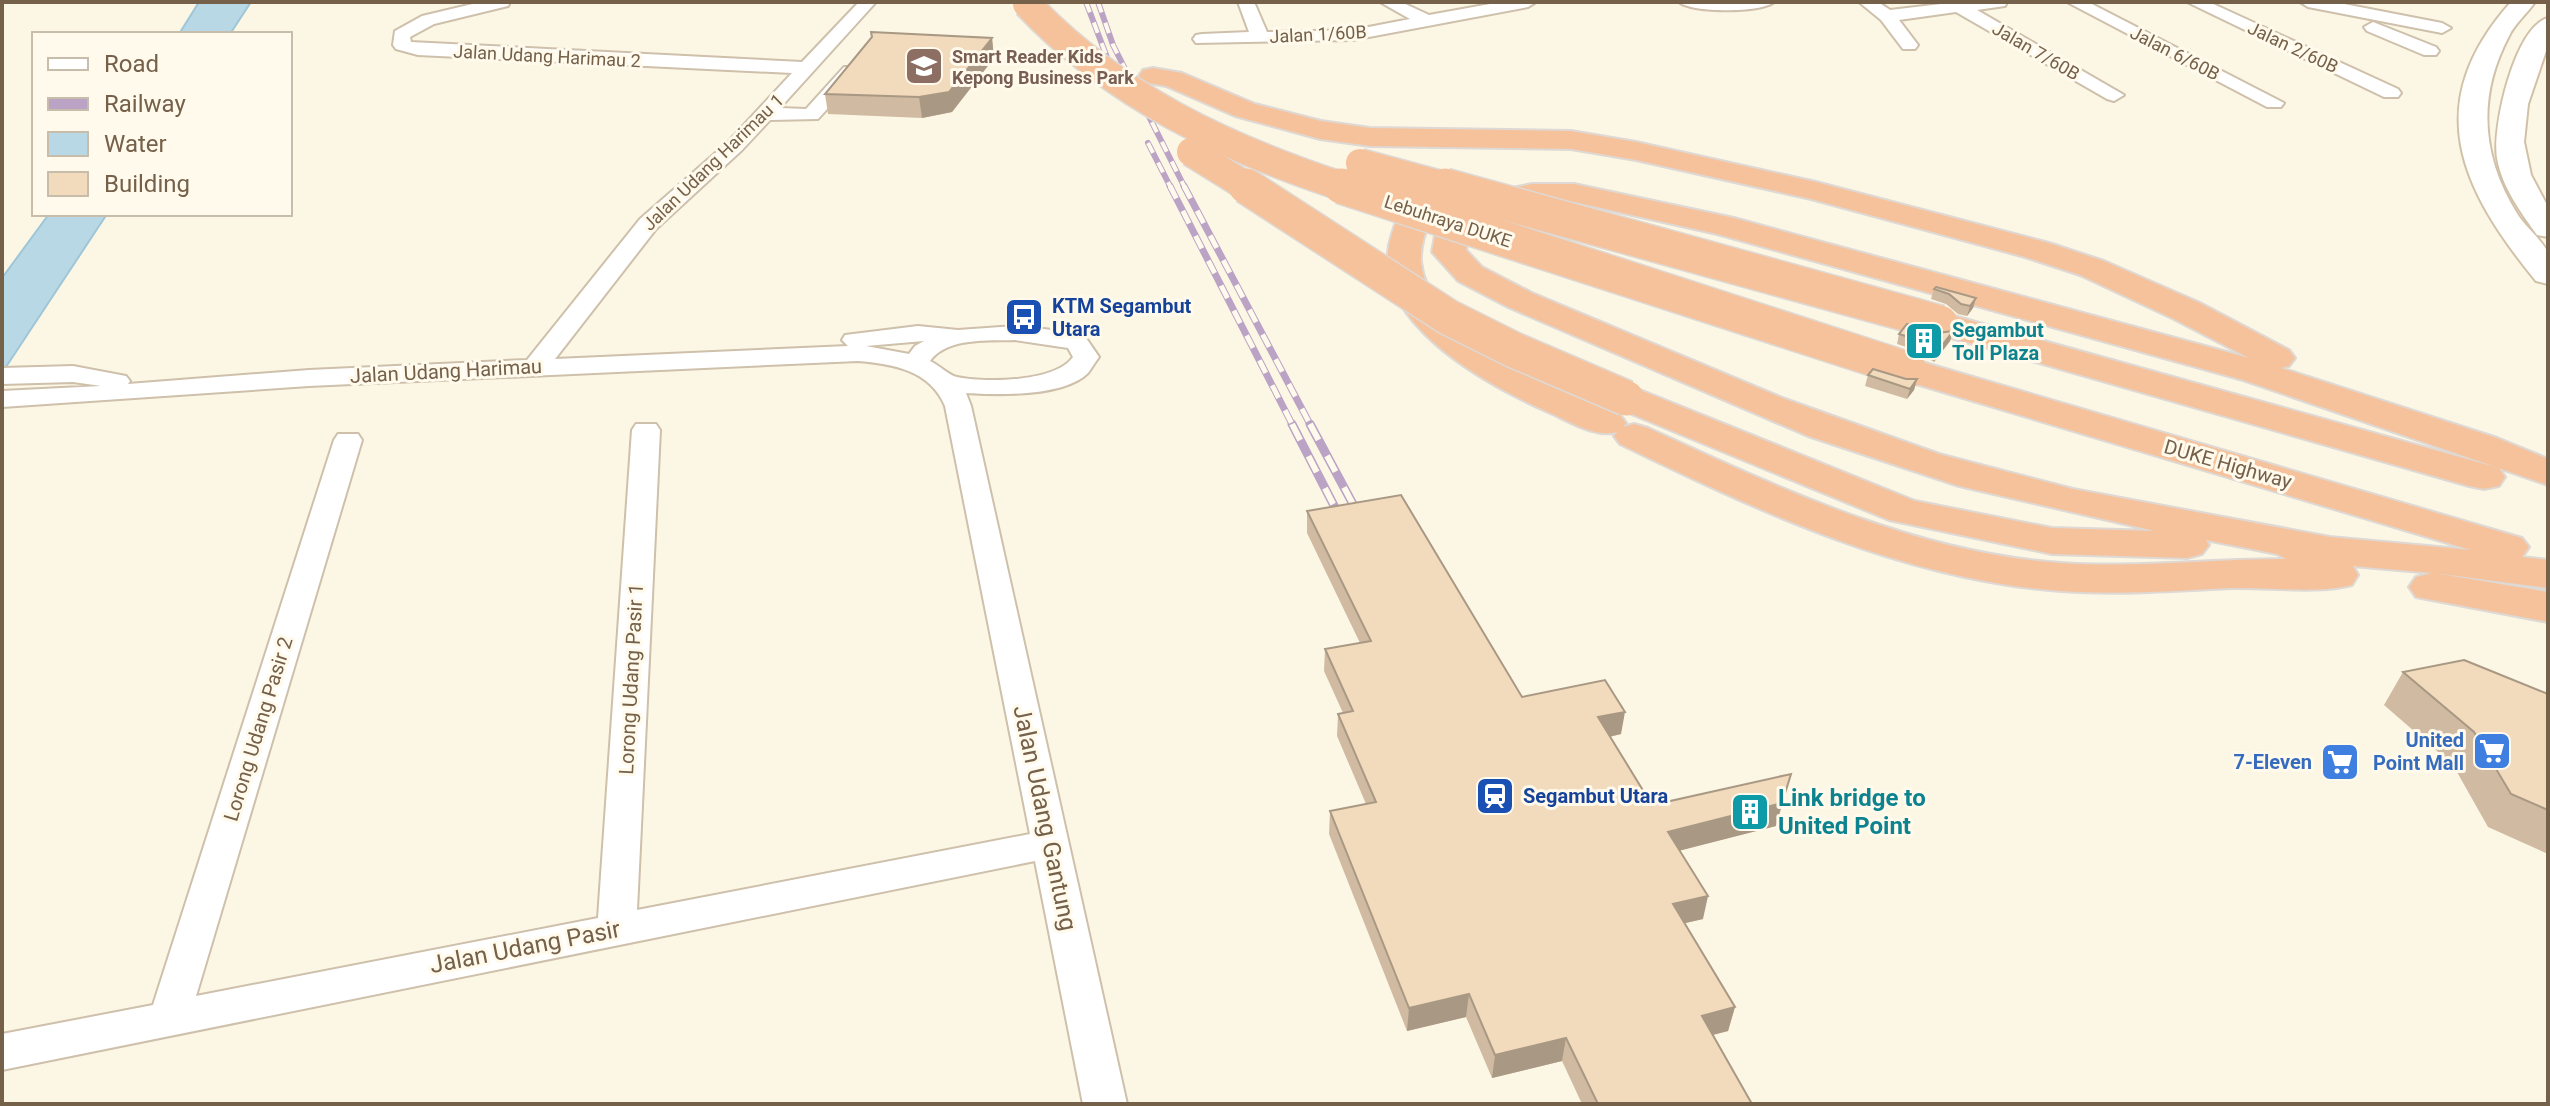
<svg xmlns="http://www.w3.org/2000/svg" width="2550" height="1106" font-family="Roboto,sans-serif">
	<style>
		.water { fill: #b9d8e6; stroke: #9fc6d7; stroke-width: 2 }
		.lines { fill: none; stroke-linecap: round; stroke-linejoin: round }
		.street-casing { stroke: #cec0ab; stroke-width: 4 }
		.secondary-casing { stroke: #d1c1a8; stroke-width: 4 }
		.highway-casing { stroke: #ded9d4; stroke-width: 4 }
		.street { fill: #fff; fill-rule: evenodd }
		.secondary { fill: #fff; fill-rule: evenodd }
		.highway { fill: #f6c29c; fill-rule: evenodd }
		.rail-far2-casing { stroke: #bba3c6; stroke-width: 6 }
		.rail-far1-casing { stroke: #bba3c6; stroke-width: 7 }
		.rail-casing { stroke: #bba3c6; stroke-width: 9 }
		.rail-far2 { stroke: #fffaeb; stroke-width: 4; stroke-dasharray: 11; stroke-linecap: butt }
		.rail-far1 { stroke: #fffaeb; stroke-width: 5; stroke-dasharray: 14; stroke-linecap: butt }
		.rail { stroke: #fffaeb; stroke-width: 6; stroke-dasharray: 18; stroke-linecap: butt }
		.highway-bridge-far1-casing { stroke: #ded9d4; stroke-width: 31; stroke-linecap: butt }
		.highway-bridge-casing { stroke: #ded9d4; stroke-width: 38; stroke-linecap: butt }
		.highway-bridge-far1 { stroke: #f6c29c; stroke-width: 28 }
		.highway-bridge { stroke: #f6c29c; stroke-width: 35 }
		.wall { fill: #d0bba2 }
		.shaded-wall { fill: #a99984 }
		.building { fill: #f2dabc; stroke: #a99984; stroke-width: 2 }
		.labels { text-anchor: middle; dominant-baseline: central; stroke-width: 6; stroke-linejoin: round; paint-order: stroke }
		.far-street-label { font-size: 18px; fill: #75604a; stroke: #fffaeb }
		.far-education-label { font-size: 18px; font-weight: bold; fill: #785e54; stroke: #fffaeb; text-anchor: start }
		.transit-label { font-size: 20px; font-weight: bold; fill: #164399; stroke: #fffaeb; text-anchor: start }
		.culture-label { font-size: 20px; font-weight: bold; fill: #0d838f; stroke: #fffaeb; text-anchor: start }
		.street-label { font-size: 20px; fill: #75604a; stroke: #fffaeb }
		.shop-label { font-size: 20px; font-weight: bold; fill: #366cbe; stroke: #fffaeb; text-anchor: end }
		.near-culture-label { font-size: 24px; font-weight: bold; fill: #0d838f; stroke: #fffaeb; text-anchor: start }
		.near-street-label { font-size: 24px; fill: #75604a; stroke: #fffaeb }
	</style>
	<rect width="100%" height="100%" fill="#fcf7e5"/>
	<g class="water">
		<polygon points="199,2 251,2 230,34 179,34"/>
		<polygon points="49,214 107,214 2,373 2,278"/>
	</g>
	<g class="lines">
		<g class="street-casing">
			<g id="street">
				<path d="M481,2H510L508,6L434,24L410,37L411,42L802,62L859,2H876L780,108L806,109L844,67H858L860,71L858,75L818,119L770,120L742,150L656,229L555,359L848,346L842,340L845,335L918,326L958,330L1015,326L1062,331L1086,338L1099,357C1095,362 1092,368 1088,373C1064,397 997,395 966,393L971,406L1127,1104H1083L1035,861L2,1070V1034L153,1005L334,440L338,434H358L362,440L196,996L598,918L632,430L636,424H656L660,430L637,910L1030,834L945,406C930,370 893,364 858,361L309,386L2,407V391L101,386L73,382L2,384V368L73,366L126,376L130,381L128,384L309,370L527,360L640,219L728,142L792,73L418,55L396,49L393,45L395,31L422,16ZM1015,340L1068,348L1073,357C1056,382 985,383 957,377C948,375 939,365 930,361C947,337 989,341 1015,340ZM924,341L915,346L909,354L866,346Z"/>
				<polygon points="1238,2 1254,2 1267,32 1353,30 1410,19 1380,2 1401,2 1429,15 1501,2 1536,2 1528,7 1353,40 1196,43 1193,39 1196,35 1202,34 1249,32"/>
				<path d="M1679,2H1774C1762,13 1691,13 1679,2Z"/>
				<polygon points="1859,2 1878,2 1890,10 1958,2 2007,2 2005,6 1977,10 2124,95 2114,101 2107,99 1956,12 1899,20 1918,45 1915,49 1903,49 1881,20"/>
				<polygon points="2067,2 2088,2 2284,103 2281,107 2267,107"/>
				<polygon points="2187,2 2209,2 2398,89 2401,93 2398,97 2384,97"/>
				<polygon points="2300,2 2334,2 2442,23 2451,28 2442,33 2308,7"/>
				<polygon points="2373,22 2436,47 2439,51 2436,55 2424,55 2367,31 2364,27"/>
			</g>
		</g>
		<g class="secondary-casing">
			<g id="secondary">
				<path d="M2511,2H2535C2527,14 2515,23 2509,36C2477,96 2481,157 2518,215C2526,227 2542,240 2548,253C2550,261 2548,275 2548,284L2536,281C2460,188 2420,104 2511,2Z"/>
				<path d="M2548,18V45L2528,104L2524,142L2531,175L2548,207V237L2537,235C2520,211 2502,187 2497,158C2492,127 2515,26 2548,18Z"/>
			</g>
		</g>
		<g class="highway-casing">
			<g id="highway">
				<path d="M1153,68L1182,73L1255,104L1321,121L1370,128L1571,131L1636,142L1816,182L2049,243L2104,261L2200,303L2289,350L2295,358L2289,366L2281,368L2497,438L2548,459V485L2243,380L1717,234L1574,202H1532L1508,207L1469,230L1466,250L1482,267L1532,293L1785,399L1939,454L2073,489L2330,537L2471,550L1896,378L1890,370L1896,362L1909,359L1922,362L2522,538L2529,547L2522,557L2548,560V588L2434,573L2548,592V622L2416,597L2409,587L2416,577L2432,573L2353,566L2358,575L2352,585C2318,594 2268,587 2231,588C2174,591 2118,595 2061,591C1906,580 1758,511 1620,444L1614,436L1617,432C1594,438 1569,421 1548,412C1486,384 1363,319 1392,234C1396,221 1401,205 1413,199C1430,190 1445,179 1464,183L1469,190L1464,197L1432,214C1426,230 1420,245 1421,262C1429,341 1558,388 1620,415L1626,423L1623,427L1634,424L1648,428C1779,488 1915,553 2061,563C2136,568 2211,559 2286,559L2277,554L2206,540L2209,545L2202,554L2187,558L2052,554L1889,520L1612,406L1607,398L1612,390L1626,386L1640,390L1915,501L2052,528L2155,531L1959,486L1808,436L1508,307L1458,281L1432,252L1437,225L1442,218L1487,193L1532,184H1574L1734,218L2249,358L2174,319L2080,275L2025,257L1811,199L1636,160L1571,149L1370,146L1320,139L1235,116L1166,86L1143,82L1139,76L1143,70Z"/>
				<polygon points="1940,312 2499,468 2505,477 2499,486 2484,489 2469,486 1927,331 1922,323 1927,315"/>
			</g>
		</g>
		<use href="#street" class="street"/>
		<use href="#secondary" class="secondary"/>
		<use href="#highway" class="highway"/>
		<g class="rail-far2-casing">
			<g id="rail-far2">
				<polyline points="1086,2 1111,68"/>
				<polyline points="1098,2 1113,45 1185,188"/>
				<polyline points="1148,143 1171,188"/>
			</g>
		</g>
		<g class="rail-far1-casing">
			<g id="rail-far1">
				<polyline points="1170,186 1293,426"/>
				<polyline points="1184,186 1311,426"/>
			</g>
		</g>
		<g class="rail-casing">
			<g id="rail">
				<polyline points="1292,424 1345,527"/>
				<polyline points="1310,424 1362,521"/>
			</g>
		</g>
		<use href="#rail-far2" class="rail-far2"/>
		<use href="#rail-far1" class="rail-far1"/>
		<use href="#rail" class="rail"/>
		<g class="highway-bridge-far1-casing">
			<g id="highway-bridge-far1">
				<path d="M1027,4C1115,97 1227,149 1347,188"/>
				<polyline points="1191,152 1249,188"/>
				<polyline points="1360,163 1452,188"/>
			</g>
		</g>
		<g class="highway-bridge-casing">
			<g id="highway-bridge">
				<polyline points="1246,186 1448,317 1514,350 1626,398"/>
				<polyline points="1341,186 1909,370"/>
				<polyline points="1445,186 1940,323"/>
			</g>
		</g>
		<use href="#highway-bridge-far1" class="highway-bridge-far1"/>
		<use href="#highway-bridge" class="highway-bridge"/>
	</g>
	<g class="wall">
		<polygon points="992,38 994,58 952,112 922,118 828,114 825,94"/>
		<polygon points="1934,289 1976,298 1973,308 1967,316 1958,314 1946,304 1931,299"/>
		<polygon points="1953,331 1950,341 1934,362 1915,350 1897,344 1899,334 1937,333"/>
		<polygon points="1868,375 1906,379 1917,379 1914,390 1907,399 1865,386"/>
		<polygon points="1307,511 1522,697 1621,734 1610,737 1652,805 1776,826 1680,850 1703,919 1685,923 1735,1007 1728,1031 1713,1035 1752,1104 1582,1104 1562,1061 1492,1078 1466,1017 1407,1031 1329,834 1330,811 1366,804 1337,736 1338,714 1343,713 1324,671 1325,649 1360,643 1307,533"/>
		<polygon points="2403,672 2548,694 2548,854 2488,827 2453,765 2384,705"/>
	</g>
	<g class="shaded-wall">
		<polygon points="992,38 994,58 952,112 922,118 919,97"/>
		<polygon points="1976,298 1973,308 1967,316 1970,306"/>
		<polygon points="1953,331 1950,341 1934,362 1937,352"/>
		<polygon points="1917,379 1914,390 1907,399 1910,389"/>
		<polygon points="1625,712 1621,734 1594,740 1598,717"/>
		<polygon points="1791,774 1776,826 1663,855 1668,832"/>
		<polygon points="1708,896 1703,919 1668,927 1673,904"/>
		<polygon points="1469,994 1466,1017 1407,1031 1409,1008"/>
		<polygon points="1735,1007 1728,1031 1696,1039 1702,1016"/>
		<polygon points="1566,1038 1562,1061 1492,1078 1495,1055"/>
	</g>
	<g class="building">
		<polygon points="871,32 992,38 949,92 919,97 825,94 872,37"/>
		<polygon points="1936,287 1976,298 1970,306 1961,304 1949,294 1934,289"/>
		<polygon points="1907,324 1937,333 1953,331 1937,352 1918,340 1899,334"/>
		<polygon points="1873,369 1906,379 1917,379 1910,389 1868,375"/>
		<polygon points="1401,495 1522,697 1605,680 1625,712 1598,717 1652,805 1791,774 1782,803 1668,832 1708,896 1673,904 1735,1007 1702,1016 1752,1104 1598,1104 1566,1038 1495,1055 1469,994 1409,1008 1330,811 1376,802 1338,714 1353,711 1325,649 1371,641 1307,511"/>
		<polygon points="2464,660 2548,694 2548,810 2511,794 2474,732 2403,672"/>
	</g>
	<defs>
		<g id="school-square" transform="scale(2)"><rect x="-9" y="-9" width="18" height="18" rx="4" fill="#8d6e63" stroke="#fffaeb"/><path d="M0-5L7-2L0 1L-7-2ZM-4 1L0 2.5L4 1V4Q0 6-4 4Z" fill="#fff"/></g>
		<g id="bus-square" transform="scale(2)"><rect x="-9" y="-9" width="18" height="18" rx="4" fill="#1a4fb4" stroke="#fffaeb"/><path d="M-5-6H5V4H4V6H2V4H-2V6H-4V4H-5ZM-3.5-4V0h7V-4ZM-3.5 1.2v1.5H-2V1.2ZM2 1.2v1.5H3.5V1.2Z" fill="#fff"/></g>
		<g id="building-square" transform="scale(2)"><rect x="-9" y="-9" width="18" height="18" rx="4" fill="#0f9aa8" stroke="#fffaeb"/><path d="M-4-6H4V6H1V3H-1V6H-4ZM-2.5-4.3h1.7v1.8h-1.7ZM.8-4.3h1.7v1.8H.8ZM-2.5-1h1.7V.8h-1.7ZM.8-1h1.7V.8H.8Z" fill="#fff"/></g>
		<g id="supermarket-square" transform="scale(2)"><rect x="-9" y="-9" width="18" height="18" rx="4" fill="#3f7fe0" stroke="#fffaeb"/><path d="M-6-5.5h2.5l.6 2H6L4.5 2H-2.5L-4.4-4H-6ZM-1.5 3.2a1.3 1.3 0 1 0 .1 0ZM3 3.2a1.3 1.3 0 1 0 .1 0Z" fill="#fff"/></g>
		<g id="station-square" transform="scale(2)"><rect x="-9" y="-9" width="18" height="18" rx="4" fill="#1a4fb4" stroke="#fffaeb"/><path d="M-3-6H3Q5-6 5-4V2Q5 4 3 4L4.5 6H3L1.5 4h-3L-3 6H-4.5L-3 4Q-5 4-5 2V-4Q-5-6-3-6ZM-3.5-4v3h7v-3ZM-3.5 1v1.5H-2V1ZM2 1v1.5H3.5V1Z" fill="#fff"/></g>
	</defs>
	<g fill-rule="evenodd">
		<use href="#school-square" x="924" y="66"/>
		<use href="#bus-square" x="1024" y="317"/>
		<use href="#building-square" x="1924" y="341"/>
		<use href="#supermarket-square" x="2492" y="751"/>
		<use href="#supermarket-square" x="2340" y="762"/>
		<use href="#station-square" x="1495" y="796"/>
		<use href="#building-square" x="1750" y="812"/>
	</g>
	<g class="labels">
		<g class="far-street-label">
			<text transform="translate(1318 34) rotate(-3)">Jalan 1/60B</text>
			<text transform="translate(2293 47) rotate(25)">Jalan 2/60B</text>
			<text transform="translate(2036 51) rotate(30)">Jalan 7/60B</text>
			<text transform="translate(2175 53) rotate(27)">Jalan 6/60B</text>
			<text transform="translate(547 56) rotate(3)">Jalan Udang Harimau 2</text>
			<text transform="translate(713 162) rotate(-44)">Jalan Udang Harimau 1</text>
			<text transform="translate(1448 221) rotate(18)">Lebuhraya DUKE</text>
		</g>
		<g class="far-education-label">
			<text x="952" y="56">Smart Reader Kids<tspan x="952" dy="21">Kepong Business Park</tspan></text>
		</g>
		<g class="transit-label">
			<text x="1052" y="306">KTM Segambut<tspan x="1052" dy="23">Utara</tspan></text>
			<text x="1523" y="796">Segambut Utara</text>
		</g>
		<g class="culture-label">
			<text x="1952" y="330">Segambut<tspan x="1952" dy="23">Toll Plaza</tspan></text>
		</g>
		<g class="street-label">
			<text transform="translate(446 371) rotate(-3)">Jalan Udang Harimau</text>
			<text transform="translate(2228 464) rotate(16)">DUKE Highway</text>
			<text transform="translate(631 679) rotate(-87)">Lorong Udang Pasir 1</text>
			<text transform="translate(258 729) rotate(-73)">Lorong Udang Pasir 2</text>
		</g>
		<g class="shop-label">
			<text x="2464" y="740">United<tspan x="2464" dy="23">Point Mall</tspan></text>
			<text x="2312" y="762">7-Eleven</text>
		</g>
		<g class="near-culture-label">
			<text x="1778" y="798">Link bridge to<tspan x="1778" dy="28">United Point</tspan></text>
		</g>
		<g class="near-street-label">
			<text transform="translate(1045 818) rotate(78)">Jalan Udang Gantung</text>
			<text transform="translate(525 947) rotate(-11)">Jalan Udang Pasir</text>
		</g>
	</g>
	<rect width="2550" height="1106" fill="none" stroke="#75604a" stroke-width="8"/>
	<rect x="32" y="32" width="260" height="184" fill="#fffaeb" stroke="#c8bcab" stroke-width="2"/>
	<rect x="48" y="58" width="40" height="12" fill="#ffffff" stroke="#c8bcab" stroke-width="2"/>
	<text x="104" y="72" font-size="24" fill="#75604a">Road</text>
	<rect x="48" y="98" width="40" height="12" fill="#bba3c6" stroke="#c8bcab" stroke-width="2"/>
	<text x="104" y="112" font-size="24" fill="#75604a">Railway</text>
	<rect x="48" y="132" width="40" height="24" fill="#b9d8e6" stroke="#c8bcab" stroke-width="2"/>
	<text x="104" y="152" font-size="24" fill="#75604a">Water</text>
	<rect x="48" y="172" width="40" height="24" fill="#f2dabc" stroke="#c8bcab" stroke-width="2"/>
	<text x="104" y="192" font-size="24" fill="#75604a">Building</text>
</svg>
